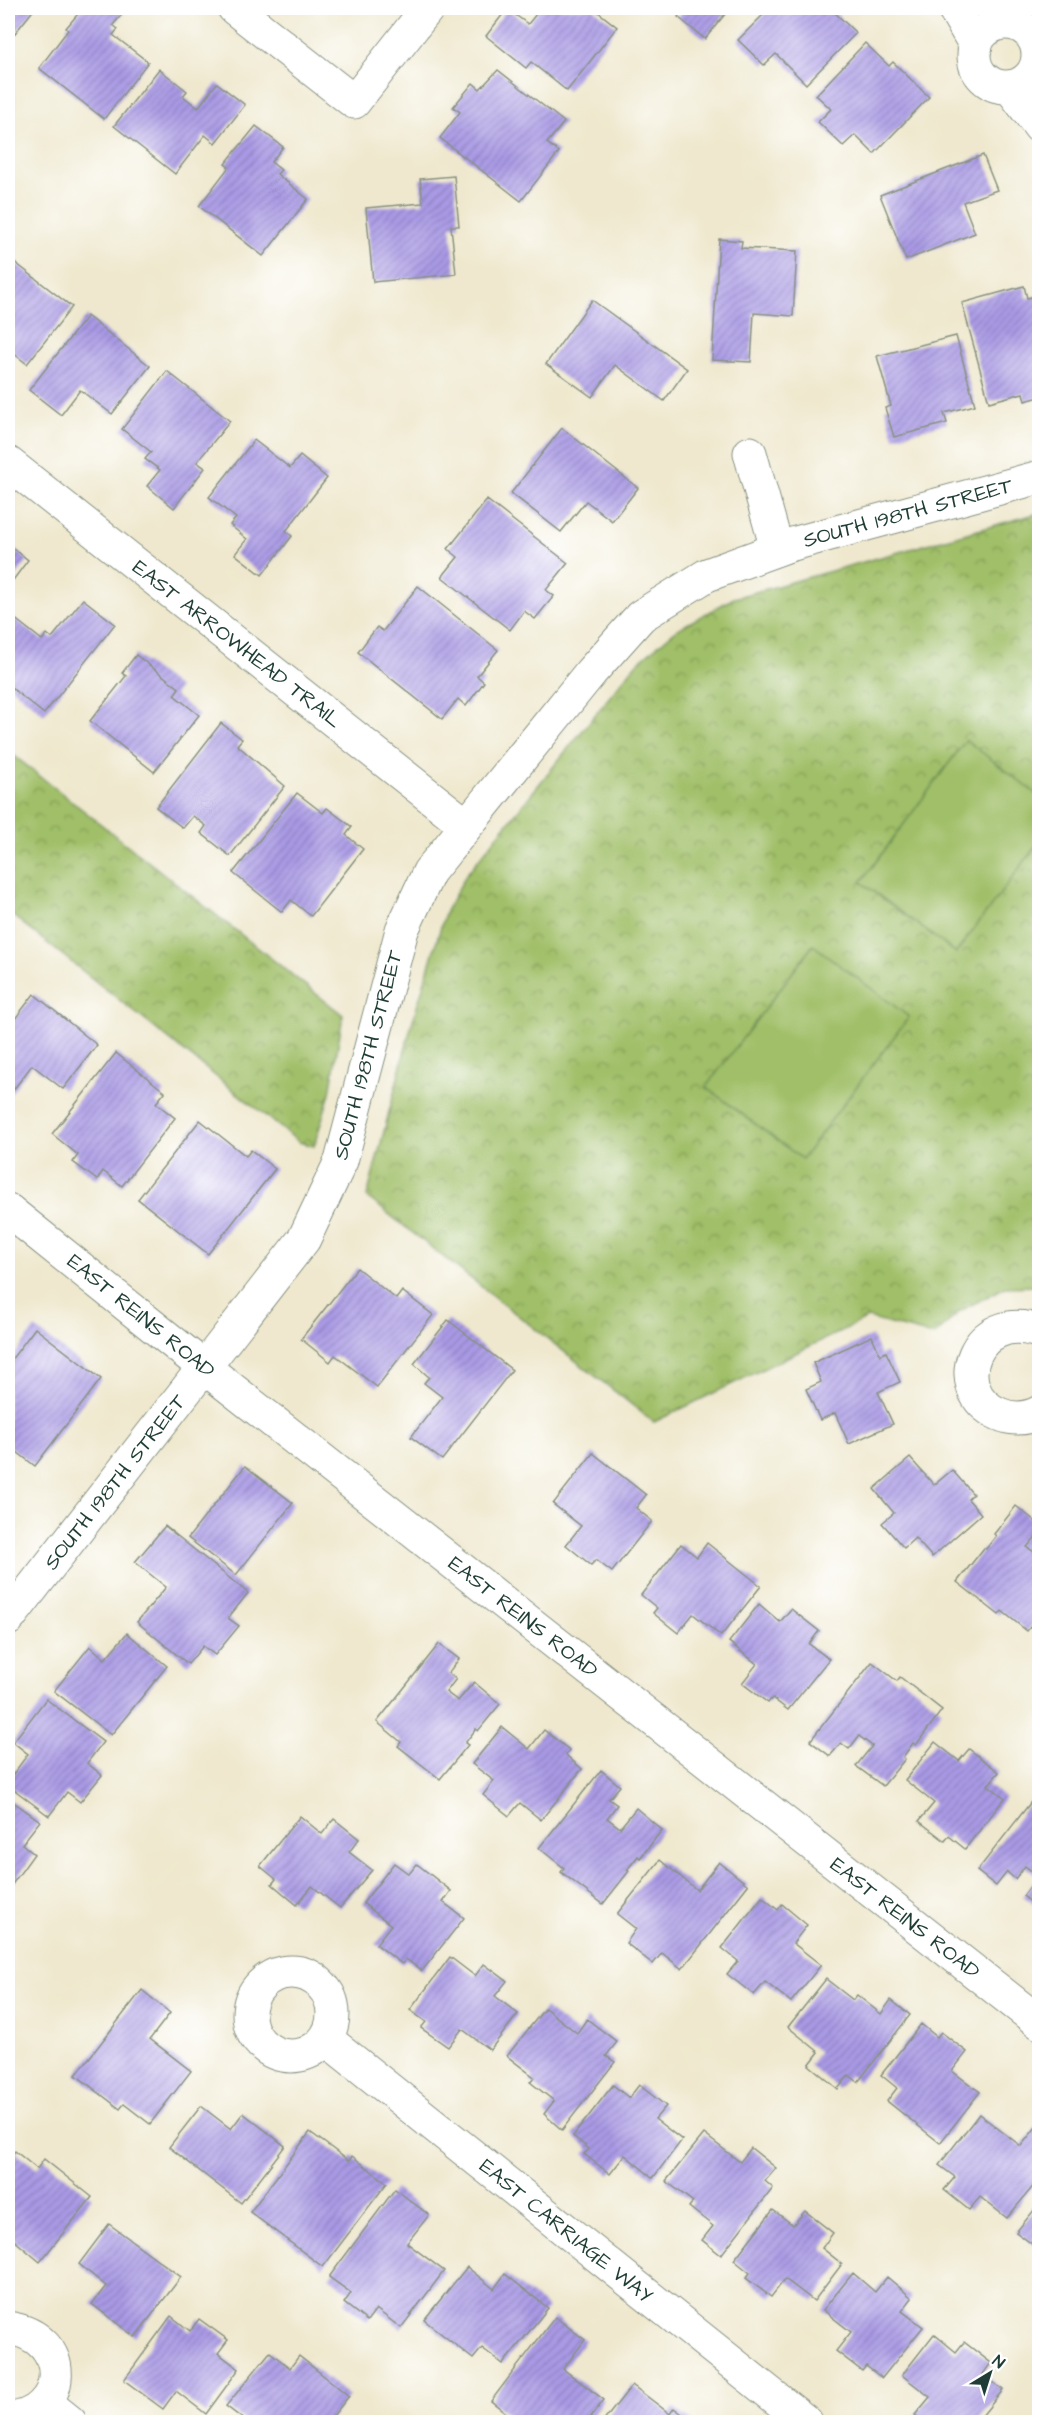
<svg xmlns="http://www.w3.org/2000/svg" width="1047" height="2430" font-family="'Architects Daughter',sans-serif">
	<style>
		.park { fill: url(#park-crowns); stroke: #607e4e; stroke-width: 1.5 }
		.pitch { fill: #a0bf68; stroke: #607e4e; stroke-width: 1.5 }
		.building { fill: url(#building-hatch) }
		.lines { fill: none; stroke-linecap: round; stroke-linejoin: round }
		.street-casing { stroke: #879281; stroke-width: 35 }
		.street { stroke: #fff; stroke-width: 33 }
		.labels { text-anchor: middle; dominant-baseline: central; stroke-width: 5; stroke-linejoin: round; paint-order: stroke }
		.street-label { font-size: 21px; fill: #1f3d34; stroke: #fff }
	</style>
	<defs>
		<pattern id="park-crowns" width="20" height="18" patternUnits="userSpaceOnUse" patternTransform="scale(1.5)"><rect width="20" height="18" fill="#a0bf68"/><path d="M2 6a3 3 0 1 1 6 0M12 15a3 3 0 1 1 6 0" fill="none" stroke="#829c56"/></pattern>
		<pattern id="building-hatch" width="6" height="6" patternUnits="userSpaceOnUse" patternTransform="scale(1.5)"><rect width="6" height="6" fill="#aa9ae6"/><path d="M-1 1l2-2M0 6l6-6M5 7l2-2" fill="none" stroke="#8a7fbb"/></pattern>
	</defs>
	<rect width="100%" height="100%" fill="#fff"/>
	<filter id="ink" filterUnits="userSpaceOnUse"><feTurbulence type="fractalNoise" baseFrequency=".0167" numOctaves="2"/><feDisplacementMap in="SourceGraphic" scale="12" xChannelSelector="R" yChannelSelector="G"/><feConvolveMatrix kernelMatrix="1 2 1 2 8 2 1 2 1" color-interpolation-filters="sRGB"/></filter>
	<filter id="wash" filterUnits="userSpaceOnUse"><feTurbulence type="fractalNoise" baseFrequency=".008" numOctaves="4" result="noise"/><feDisplacementMap in="SourceGraphic" scale="24" xChannelSelector="R" yChannelSelector="G"/><feGaussianBlur stdDeviation="1.35" result="paint"/><feColorMatrix in="noise" values="0 0 0 0 0 0 0 0 0 0 0 0 0 0 0 0 0 1.4 0 .05"/><feComposite in="paint" operator="in"/></filter>
	<g filter="url(#wash)">
		<rect width="100%" height="100%" fill="#efe8ce"/>
		<g class="park">
			<polygon points="1039,513 1039,1286 1005,1287 960,1311 934,1336 868,1318 654,1422 367,1197 411,1027 445,913 466,875 636,664 676,630 734,598"/>
			<polygon points="8,751 343,1015 330,1093 314,1146 299,1142 8,912"/>
		</g>
		<g class="pitch">
			<polygon points="966,740 1039,796 1039,842 956,953 861,882"/>
			<polygon points="813,945 909,1017 802,1159 706,1087"/>
		</g>
		<g id="blocks">
			<g class="building">
				<polygon points="8,8 35,8 8,42"/>
				<polygon points="83,8 118,8 124,12 113,25 118,29 113,35 148,62 104,119 39,68 68,30 66,28"/>
				<polygon points="541,8 593,8 617,27 567,91 531,62 526,68 486,36 507,9 528,24"/>
				<polygon points="685,8 730,8 705,39 678,17"/>
				<polygon points="770,8 830,8 856,33 806,84 776,54 764,65 738,40"/>
				<polygon points="865,43 889,66 893,62 929,97 874,154 855,135 843,146 818,122 831,109 816,95"/>
				<polygon points="159,69 187,91 183,96 198,108 217,83 245,105 215,143 205,135 175,174 114,126"/>
				<polygon points="498,70 564,122 547,143 559,152 521,201 440,138 460,112 453,107 473,83 480,89"/>
				<polygon points="256,126 283,147 271,162 281,170 277,174 308,199 263,256 199,206 229,167 225,164"/>
				<polygon points="983,155 997,190 963,202 975,233 906,260 880,195"/>
				<polygon points="454,176 459,226 451,226 456,274 373,282 366,208 423,203 420,179"/>
				<polygon points="719,239 742,241 741,248 797,251 793,316 754,313 751,362 712,360"/>
				<polygon points="8,257 72,307 27,364 8,349"/>
				<polygon points="1024,286 1027,298 1040,295 1040,397 1025,401 1023,393 989,402 962,303"/>
				<polygon points="592,300 687,369 664,401 615,365 592,397 546,364"/>
				<polygon points="87,316 150,366 112,414 80,390 61,415 29,390"/>
				<polygon points="956,336 975,405 944,413 947,423 894,437 885,408 891,406 877,356"/>
				<polygon points="167,371 230,421 197,462 205,468 174,508 147,486 160,470 145,459 151,452 122,429"/>
				<polygon points="562,428 638,488 612,521 586,501 561,532 511,493"/>
				<polygon points="254,440 290,468 300,456 327,478 286,531 292,536 262,575 235,554 247,539 230,525 236,518 209,497"/>
				<polygon points="487,500 568,563 546,590 554,596 535,619 524,611 510,630 442,577 458,557 448,549"/>
				<polygon points="8,544 28,560 8,587"/>
				<polygon points="418,586 498,650 477,676 484,682 466,706 458,699 442,719 358,652 377,627 383,631"/>
				<polygon points="83,599 115,624 44,714 8,685 8,626 14,618 42,640 47,634 52,638"/>
				<polygon points="136,655 179,688 174,695 199,715 154,772 90,721 126,676 122,673"/>
				<polygon points="221,723 242,739 237,745 285,786 230,856 201,833 206,826 193,816 183,828 156,807"/>
				<polygon points="297,793 323,813 327,808 352,827 346,835 363,849 311,916 291,900 282,912 233,873"/>
				<polygon points="34,994 97,1045 63,1089 32,1065 8,1097 8,1028"/>
				<polygon points="116,1053 165,1092 156,1103 175,1118 122,1186 103,1171 97,1180 73,1162 78,1155 52,1134"/>
				<polygon points="200,1120 246,1156 251,1150 275,1169 208,1254 138,1199"/>
				<polygon points="357,1268 396,1299 402,1291 433,1315 377,1387 335,1355 330,1362 301,1339"/>
				<polygon points="448,1320 512,1370 442,1460 411,1437 442,1397 424,1383 429,1377 414,1364"/>
				<polygon points="35,1328 101,1379 35,1466 8,1445 8,1364"/>
				<polygon points="872,1336 880,1355 886,1352 900,1382 878,1392 893,1424 849,1444 835,1413 820,1420 806,1389 821,1382 813,1363"/>
				<polygon points="593,1453 646,1495 636,1508 652,1521 612,1572 596,1560 591,1565 566,1545 581,1526 553,1504"/>
				<polygon points="910,1458 934,1485 952,1470 973,1494 968,1499 981,1514 932,1557 915,1538 904,1548 882,1523 894,1513 874,1489"/>
				<polygon points="245,1466 293,1503 236,1575 188,1538"/>
				<polygon points="1016,1506 1040,1525 1040,1532 1027,1547 1040,1556 1040,1615 1027,1631 1002,1611 999,1615 957,1582 984,1548 986,1549 996,1536 994,1534"/>
				<polygon points="165,1526 248,1593 228,1618 239,1626 215,1655 203,1646 188,1664 137,1622 166,1587 135,1562"/>
				<polygon points="707,1543 761,1586 721,1636 693,1614 678,1633 653,1613 657,1608 641,1595 681,1544 697,1557"/>
				<polygon points="759,1604 780,1622 791,1609 819,1631 809,1644 829,1659 788,1710 772,1698 768,1703 742,1683 757,1664 729,1642"/>
				<polygon points="127,1633 167,1666 111,1735 54,1691 90,1646 105,1659"/>
				<polygon points="439,1644 459,1659 448,1673 456,1679 446,1692 458,1701 474,1682 500,1704 478,1731 476,1729 465,1743 468,1745 440,1779 398,1746 401,1742 377,1722"/>
				<polygon points="872,1662 897,1681 900,1677 942,1710 916,1745 913,1743 903,1757 905,1759 883,1786 856,1766 872,1746 859,1736 849,1749 841,1743 830,1756 810,1741"/>
				<polygon points="46,1699 103,1742 87,1763 102,1775 80,1802 67,1792 49,1816 8,1785 8,1781 28,1754 13,1742"/>
				<polygon points="502,1727 529,1749 544,1730 569,1750 566,1755 582,1769 541,1820 520,1803 509,1816 483,1795 494,1781 472,1764"/>
				<polygon points="935,1742 959,1761 969,1749 999,1772 988,1785 1005,1798 965,1849 949,1836 945,1841 919,1821 934,1803 905,1780"/>
				<polygon points="601,1770 620,1786 609,1799 617,1805 607,1818 620,1828 636,1808 662,1830 640,1858 638,1856 627,1870 629,1871 603,1904 561,1872 564,1868 539,1848"/>
				<polygon points="1038,1793 1040,1794 1040,1909 1023,1896 1038,1876 1025,1866 1015,1879 1007,1872 996,1886 977,1871"/>
				<polygon points="8,1798 40,1821 22,1844 34,1854 8,1890"/>
				<polygon points="300,1816 322,1834 334,1819 359,1839 349,1852 372,1870 340,1908 312,1886 297,1905 272,1884 276,1879 260,1866"/>
				<polygon points="660,1860 697,1890 719,1862 748,1885 682,1969 662,1953 653,1964 626,1943 636,1929 617,1914"/>
				<polygon points="394,1863 409,1874 417,1864 451,1891 443,1902 464,1918 422,1971 406,1959 402,1964 376,1944 391,1925 363,1903"/>
				<polygon points="762,1897 778,1910 782,1904 807,1925 793,1943 821,1965 791,2002 765,1982 754,1995 727,1974 738,1961 722,1948"/>
				<polygon points="450,1957 475,1976 484,1964 507,1981 495,1996 518,2014 490,2050 462,2029 448,2047 421,2028 426,2022 410,2010"/>
				<polygon points="826,1979 853,2000 857,1995 881,2014 891,2000 910,2015 858,2082 849,2075 838,2089 809,2065 819,2052 788,2027"/>
				<polygon points="142,1990 170,2013 150,2039 191,2071 150,2124 124,2104 120,2109 76,2075"/>
				<polygon points="545,2008 577,2033 587,2019 617,2042 606,2056 615,2062 562,2130 544,2114 554,2101 530,2082 534,2077 507,2056"/>
				<polygon points="921,2024 937,2037 941,2032 967,2052 952,2071 980,2092 940,2143 887,2101 897,2088 881,2075"/>
				<polygon points="613,2085 629,2098 639,2085 666,2106 655,2119 682,2140 653,2178 625,2155 610,2174 584,2154 589,2149 573,2136"/>
				<polygon points="201,2106 231,2129 243,2113 285,2146 241,2203 169,2147"/>
				<polygon points="979,2114 1021,2146 1040,2122 1040,2178 1007,2218 980,2197 969,2210 944,2190 955,2177 939,2165"/>
				<polygon points="310,2132 349,2161 352,2156 387,2183 323,2267 250,2212"/>
				<polygon points="704,2134 740,2162 751,2148 776,2168 765,2181 773,2188 721,2255 702,2240 713,2226 689,2207 693,2202 666,2181"/>
				<polygon points="15,2151 37,2169 44,2159 92,2197 40,2262 8,2235 8,2160"/>
				<polygon points="395,2189 429,2215 407,2243 444,2271 401,2328 376,2309 367,2321 344,2303 351,2293 329,2277"/>
				<polygon points="1040,2203 1040,2250 1016,2232"/>
				<polygon points="773,2210 793,2225 805,2211 833,2233 822,2248 842,2264 814,2301 785,2279 771,2297 746,2278 750,2273 734,2260"/>
				<polygon points="109,2224 181,2277 135,2337 92,2304 106,2286 79,2264"/>
				<polygon points="467,2267 494,2289 505,2274 548,2308 503,2364 482,2348 473,2359 424,2320"/>
				<polygon points="853,2273 875,2292 887,2277 912,2298 902,2311 923,2327 882,2378 866,2366 862,2371 836,2351 851,2332 823,2310"/>
				<polygon points="171,2316 190,2331 199,2319 228,2340 218,2353 239,2369 206,2414 176,2391 163,2409 124,2380"/>
				<polygon points="555,2317 585,2340 563,2369 604,2400 587,2422 512,2422 514,2419 491,2401"/>
				<polygon points="934,2334 956,2352 964,2342 991,2363 983,2374 1003,2390 977,2422 924,2422 915,2415 930,2397 902,2375"/>
				<polygon points="270,2352 290,2368 299,2356 349,2396 328,2422 247,2422 226,2406"/>
				<polygon points="632,2385 670,2414 674,2408 693,2422 603,2422"/>
			</g>
		</g>
	</g>
	<g filter="url(#ink)">
		<use href="#blocks" fill-opacity="0" stroke="#879281" stroke-width="1.5"/>
		<g class="lines">
			<g class="street-casing">
				<g id="street">
					<polyline points="234,8 354,102 428,8"/>
					<polyline points="954,8 976,46"/>
					<circle cx="1006" cy="55" r="32"/>
					<polyline points="1010,87 1040,127"/>
					<polyline points="750,453 777,549"/>
					<polyline points="8,463 466,825"/>
					<polyline points="8,1210 205,1368 1040,2023"/>
					<path d="M1040,1332C975,1307 945,1391 999,1414C1013,1420 1027,1419 1040,1412"/>
					<polyline points="8,1619 304,1239 341,1161 402,930 429,872 591,672 641,616 707,575 789,545 1040,477"/>
					<circle cx="291" cy="2014" r="42"/>
					<polyline points="326,2039 806,2422"/>
					<path d="M8,2328C74,2337 68,2416 8,2419"/>
					<polyline points="45,2402 70,2422"/>
				</g>
			</g>
			<use href="#street" class="street"/>
		</g>
	</g>
	<g class="labels">
		<g class="street-label">
			<text transform="translate(908 513) rotate(-15)">SOUTH 198TH STREET</text>
			<text transform="translate(237 644) rotate(38)">EAST ARROWHEAD TRAIL</text>
			<text transform="translate(368 1055) rotate(-75)">SOUTH 198TH STREET</text>
			<text transform="translate(141 1316) rotate(39)">EAST REINS ROAD</text>
			<text transform="translate(115 1482) rotate(-52)">SOUTH 198TH STREET</text>
			<text transform="translate(523 1617) rotate(38)">EAST REINS ROAD</text>
			<text transform="translate(905 1918) rotate(38)">EAST REINS ROAD</text>
			<text transform="translate(566 2231) rotate(39)">EAST CARRIAGE WAY</text>
		</g>
	</g>
	<rect width="1047" height="2430" fill="none" stroke="#fff" stroke-width="30"/>
	<g transform="translate(990 2373) rotate(38)" stroke="#ffffff" stroke-width="4.5" paint-order="stroke">
	<path d="M0-4.5L10 22L0 15L-10 22Z" fill="#1f3d34"/>
	<text y="-9" font-size="16" font-weight="bold" text-anchor="middle" fill="#1f3d34">N</text>
	</g>
</svg>
